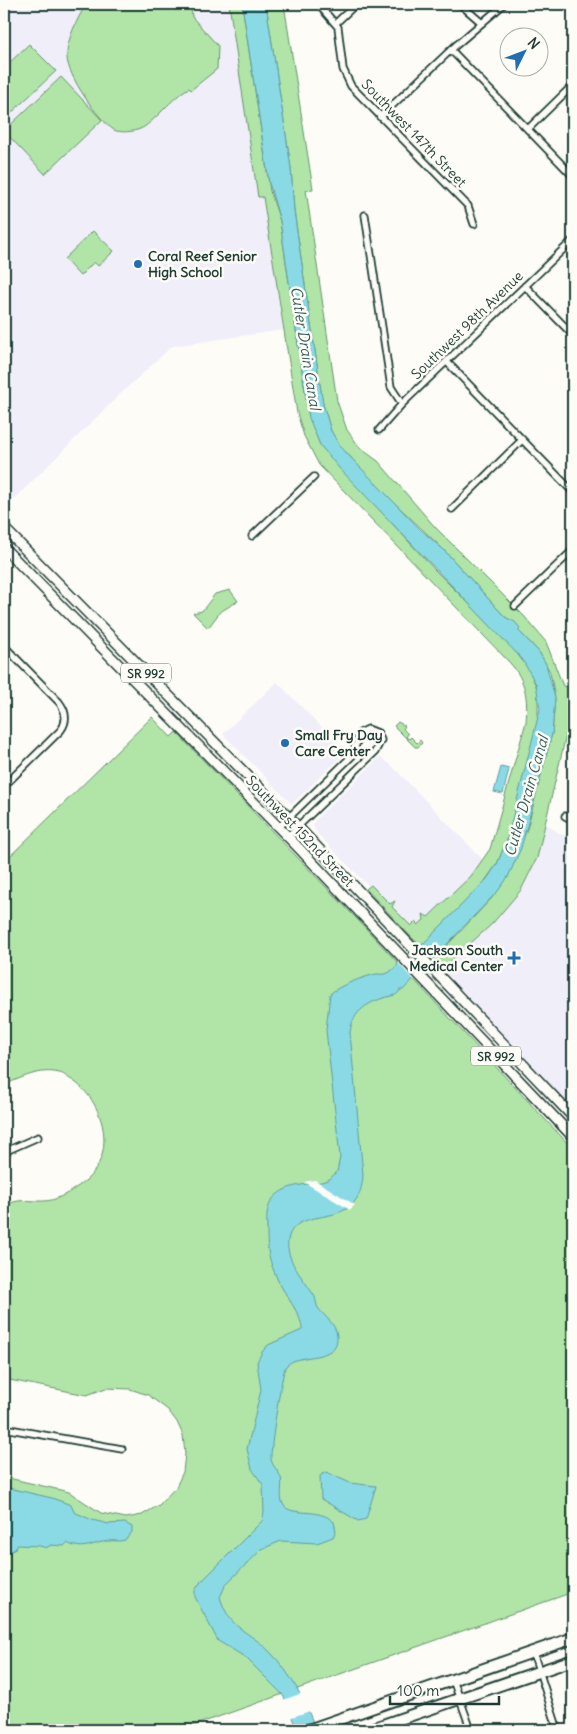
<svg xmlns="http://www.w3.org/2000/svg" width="577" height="1734" font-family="Delius,sans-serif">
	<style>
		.built { fill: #efeef9 }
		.green { fill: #b0e5a7; stroke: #68916e }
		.water { fill: #8adae6; stroke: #5f9b9f }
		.pier { fill: #fdfcf7 }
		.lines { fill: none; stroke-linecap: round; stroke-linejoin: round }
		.street-casing { stroke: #1f3d34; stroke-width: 9 }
		.primary-casing { stroke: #1f3d34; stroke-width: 12 }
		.highway-casing { stroke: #1f3d34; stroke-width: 14 }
		.street { stroke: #fdfcf7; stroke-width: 5.5 }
		.primary { stroke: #fdfcf7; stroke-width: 9 }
		.highway { stroke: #fdfcf7; stroke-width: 10 }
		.poi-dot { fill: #1f6fb2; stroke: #fdfcf7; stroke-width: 2 }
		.labels { text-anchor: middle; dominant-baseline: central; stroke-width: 5; stroke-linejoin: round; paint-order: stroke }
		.shield { fill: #fdfcf7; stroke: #62766e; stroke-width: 1 }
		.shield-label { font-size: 12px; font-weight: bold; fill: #1f3d34 }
		.street-label { font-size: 14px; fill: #1f3d34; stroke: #fdfcf7 }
		.poi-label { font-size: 14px; font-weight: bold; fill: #1f3d34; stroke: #fdfcf7; text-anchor: start }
		.water-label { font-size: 15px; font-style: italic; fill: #345c58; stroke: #fdfcf7 }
	</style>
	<rect width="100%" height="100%" fill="#fdfcf7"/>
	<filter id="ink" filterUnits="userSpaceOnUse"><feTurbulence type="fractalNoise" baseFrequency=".02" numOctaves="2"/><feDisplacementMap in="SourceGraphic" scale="10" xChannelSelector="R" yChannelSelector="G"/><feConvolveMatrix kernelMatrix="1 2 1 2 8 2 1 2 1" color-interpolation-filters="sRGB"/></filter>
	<g filter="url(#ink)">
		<g class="built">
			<polygon points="4,4 229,4 258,197 263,197 283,330 172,346 117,397 4,509"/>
			<polygon points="277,682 346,752 292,804 223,734"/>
			<polygon points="380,757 391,765 484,861 468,883 414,932 333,850 316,832 313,825 316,819"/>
			<polygon points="544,823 562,835 573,834 573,1108 442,969 492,924 521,890 537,858"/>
		</g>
		<g class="green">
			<path d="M86,4H191L192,17L218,46L217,69L191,90L189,88C173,96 152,125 140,129C133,132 120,133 114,130C98,120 67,75 67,57C66,40 78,18 86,4Z"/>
			<path d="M229,4H242L270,191L280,221L308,412L320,445L434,569L511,646L529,669L538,691V722L507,840L497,864L482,885L424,943L420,944L414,940L366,889L371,885L390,904L395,901L392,907L411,926L415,922L418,925L424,920L423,914L428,917L471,876L490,849L526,722C528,698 526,681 510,663L319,465L304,436L297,413L263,197H258Z"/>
			<polygon points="266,4 284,4 313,189 306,190 337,401 347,430 360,448 378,461 435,527 524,616 546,642 563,686 570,688 572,710 537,858 521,890 492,924 442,969 434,959 491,899 508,877 527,829 552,733 555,698 550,672 539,652 518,630 518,626 505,617 444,550 381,490 340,446 331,431 323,404 305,285 294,211 291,168"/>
			<polygon points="29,44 56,71 8,116 4,111 4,68"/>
			<polygon points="61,77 102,120 45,174 4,131"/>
			<polygon points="93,231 114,251 98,266 94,262 80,276 64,259"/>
			<polygon points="230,590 238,601 220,612 208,628 193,613 202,611 215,594"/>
			<path d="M152,717L171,737L176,732L356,918L573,1149V1592L181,1730H4V1477L69,1492L101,1513L126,1518L142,1515L159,1505L176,1487L183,1472L185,1454L183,1435L177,1422L168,1410L148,1395L130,1389L106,1388L87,1395L4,1379V1206C24,1195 36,1205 55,1199C66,1195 76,1188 85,1181C118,1154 104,1101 72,1080C68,1078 63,1073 59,1073C40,1068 21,1078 4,1085V862Z"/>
			<polygon points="398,722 405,726 403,729 408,734 406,737 409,739 411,737 417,743 420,740 422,743 418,747 415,747 394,726"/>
		</g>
		<g class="water">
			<path d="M242,4H266L291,168L294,211L305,285L323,404L331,431L340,446L355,462L421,530L444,550L505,617L515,622L520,628L518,630L539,652L546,664L555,698L552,734L521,848L508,877L498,891L403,990H400C397,995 396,995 391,996C370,1001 352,1010 350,1033L363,1175C360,1234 300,1203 289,1236C282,1258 305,1280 315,1297C316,1300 316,1304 318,1308C325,1317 336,1324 337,1336C339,1363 298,1352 286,1366C282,1370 270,1450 271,1459C272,1466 279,1471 281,1478C283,1486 279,1497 283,1504C290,1518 318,1506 334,1522L336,1531L333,1537L317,1543L281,1541L262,1549L226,1584L220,1597C230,1631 249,1630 270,1652C291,1673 306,1703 316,1730H297L283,1695L245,1657L218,1641L195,1597V1590L200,1583L262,1521L264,1512L263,1485L252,1469L247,1449L261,1390L257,1362L262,1352L268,1345L302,1330C303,1315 282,1292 276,1276C267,1255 267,1247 267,1225C266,1209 269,1198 284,1190C298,1183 314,1185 328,1180L337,1172L340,1157L326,1030L330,994C338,986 365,976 377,974C381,974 384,975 388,973C400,966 411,944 424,943L487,879L497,864L507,840L540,709L536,684L522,659L339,468L320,445L309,418L280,221L269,183Z"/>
			<polygon points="501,767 509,769 503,794 494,792"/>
			<polygon points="326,1472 350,1483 376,1486 366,1519 358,1521 321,1499 320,1476"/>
			<path d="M4,1487L52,1498L71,1505L74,1512L92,1520L109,1524L125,1523L132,1527V1532L125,1540C119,1542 115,1540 109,1541C94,1542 84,1552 67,1543L64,1546L51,1545L46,1548L40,1546L17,1545L14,1550L4,1553Z"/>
		</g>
		<g class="pier">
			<polygon points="419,944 434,960 414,980 398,963"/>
			<polygon points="315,1180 355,1205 350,1210 304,1182"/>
			<polygon points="303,1693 310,1711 289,1718 283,1700"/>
		</g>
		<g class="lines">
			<g class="street-casing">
				<g id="street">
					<polyline points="318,4 338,27 343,69 351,86 468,206 474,224"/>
					<polyline points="460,4 482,23"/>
					<polyline points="336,23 356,4"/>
					<polyline points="451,50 573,176"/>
					<polyline points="380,117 454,47 504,4"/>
					<polyline points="528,129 573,85"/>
					<polyline points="365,215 391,387 402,404"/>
					<polyline points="525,286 573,335"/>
					<polyline points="447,362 573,492"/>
					<polyline points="379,430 402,404 573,240"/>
					<polyline points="452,509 522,440"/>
					<polyline points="252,536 314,477"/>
					<polyline points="515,606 573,550"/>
					<path d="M4,646L59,702C66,711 68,720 61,730L4,786"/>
					<polyline points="565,816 573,820"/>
					<polyline points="278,828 352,756 360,733 368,729 378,733 381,740 375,752 287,837"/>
					<polyline points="4,1152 38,1137"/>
					<polyline points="4,1428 122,1449"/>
					<polyline points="533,1652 558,1730"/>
					<polyline points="453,1680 471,1730"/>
				</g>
			</g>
			<g class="primary-casing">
				<g id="primary">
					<polyline points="4,528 298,827 573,1117"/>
					<polyline points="4,548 294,843 573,1137"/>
				</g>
			</g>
			<g class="highway-casing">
				<g id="highway">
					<polyline points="308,1730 573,1638"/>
					<polyline points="368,1730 573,1660"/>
				</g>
			</g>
			<use href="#street" class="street"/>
			<use href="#primary" class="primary"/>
			<use href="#highway" class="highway"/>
		</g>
	</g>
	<g class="poi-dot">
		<circle cx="138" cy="264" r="5"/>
		<circle cx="285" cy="743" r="5"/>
		<path d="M511.5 950.5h5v5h5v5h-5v5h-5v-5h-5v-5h5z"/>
	</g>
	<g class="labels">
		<g class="shield">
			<rect x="121" y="663.5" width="50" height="19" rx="4"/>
			<rect x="471" y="1046.5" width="50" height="19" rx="4"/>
		</g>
		<g class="shield-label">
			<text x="146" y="673">SR 992</text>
			<text x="496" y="1056">SR 992</text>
		</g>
		<g class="street-label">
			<text transform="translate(414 133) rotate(46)">Southwest 147th Street</text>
			<text transform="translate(467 325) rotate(-44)">Southwest 98th Avenue</text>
			<text transform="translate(300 831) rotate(46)">Southwest 152nd Street</text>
		</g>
		<g class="poi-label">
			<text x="148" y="256">Coral Reef Senior<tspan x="148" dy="16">High School</tspan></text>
			<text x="295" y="735">Small Fry Day<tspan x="295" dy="16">Care Center</tspan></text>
			<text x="503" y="950" text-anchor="end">Jackson South<tspan x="503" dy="16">Medical Center</tspan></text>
		</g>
		<g class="water-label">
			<text transform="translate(306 348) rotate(81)">Cutler Drain Canal</text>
			<text transform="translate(526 796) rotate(-74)">Cutler Drain Canal</text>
		</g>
	</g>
	<rect width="577" height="1734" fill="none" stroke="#fdfcf7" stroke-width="20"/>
	<rect x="10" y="10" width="557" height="1714" fill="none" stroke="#1f3d34" stroke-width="2" filter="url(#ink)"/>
	<g transform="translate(524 52) rotate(48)"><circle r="24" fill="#fdfcf7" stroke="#a4b0a9"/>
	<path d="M0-4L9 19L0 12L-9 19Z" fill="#1f6fb2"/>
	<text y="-8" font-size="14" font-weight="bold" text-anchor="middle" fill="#1f3d34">N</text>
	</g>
	<path d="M390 1696v8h109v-8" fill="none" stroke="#1f3d34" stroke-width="2.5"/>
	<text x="397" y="1696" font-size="15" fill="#1f3d34" stroke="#fdfcf7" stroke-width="4" paint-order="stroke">100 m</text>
</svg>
